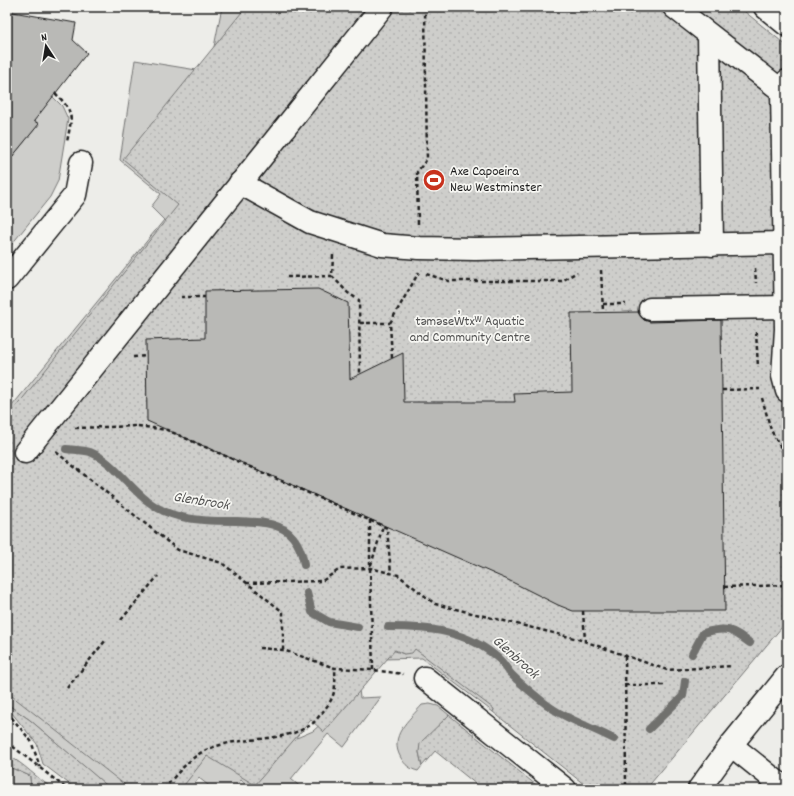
<svg xmlns="http://www.w3.org/2000/svg" width="794" height="796" font-family="Dekko,sans-serif">
	<style>
		.grass { fill: #cececb; stroke: #757574 }
		.park { fill: url(#park-dots); stroke: #757574 }
		.lines { fill: none; stroke-linecap: round; stroke-linejoin: round }
		.stream { stroke: #6f6f6d; stroke-width: 8 }
		.building { fill: #b9b9b6; stroke: #1c1c1c }
		.minor-casing { stroke: #1c1c1c; stroke-width: 25 }
		.path { stroke: #1c1c1c; stroke-width: 2.5; stroke-dasharray: 4 3; stroke-linecap: butt }
		.minor { stroke: #f6f6f2; stroke-width: 22 }
		.labels { text-anchor: middle; dominant-baseline: central; stroke-width: 3.5; stroke-linejoin: round; paint-order: stroke }
		.poi-label { font-size: 14px; fill: #1c1c1c; stroke: #f6f6f2; text-anchor: start }
		.park-label { font-size: 14px; fill: #515151; stroke: #f6f6f2 }
		.water-label { font-size: 15px; font-style: italic; fill: #535352; stroke: #f6f6f2 }
	</style>
	<defs>
		<pattern id="park-dots" width="8" height="8" patternUnits="userSpaceOnUse"><rect width="8" height="8" fill="#cececb"/><path d="M2 2h.1M6 6h.1" fill="none" stroke="#b0b0ae" stroke-width="1.8" stroke-linecap="round"/></pattern>
	</defs>
	<rect width="100%" height="100%" fill="#edede9"/>
	<filter id="ink" filterUnits="userSpaceOnUse"><feTurbulence type="fractalNoise" baseFrequency=".025" numOctaves="2"/><feDisplacementMap in="SourceGraphic" scale="8" xChannelSelector="R" yChannelSelector="G"/><feConvolveMatrix kernelMatrix="1 2 1 2 8 2 1 2 1" color-interpolation-filters="sRGB"/></filter>
	<g filter="url(#ink)">
		<g class="grass">
			<polygon points="222,7 281,7 213,174 7,429 7,412 164,220 151,207 161,194 120,160 135,60 209,72"/>
			<polygon points="52,96 62,106 68,119 58,181 50,197 7,250 7,163 39,124 13,103"/>
			<polygon points="416,643 498,704 493,712 422,658 383,659 383,647 404,654"/>
			<polygon points="7,679 233,735 155,789 110,789 30,720 7,704"/>
			<polygon points="359,690 360,698 381,697 344,747 328,734 291,779 303,789 251,789 241,780 233,789 213,789 199,778 190,789 171,789 198,763 209,755 281,742 299,737 313,731"/>
			<path d="M430,704L438,706L449,715L421,743L419,752L422,766L418,771C410,769 405,765 401,758C388,736 409,720 422,705Z"/>
			<polygon points="7,766 30,776 31,789 13,789 7,785"/>
		</g>
		<g class="park">
			<polygon points="246,7 739,7 787,46 787,621 646,789 599,789 597,787 596,789 590,789 493,712 494,709 415,649 412,653 404,654 395,650 324,732 311,720 255,785 207,756 181,789 130,789 7,692 7,418 178,205 123,159"/>
			<polygon points="7,704 30,720 111,789 76,789 43,764 37,744 7,707"/>
			<polygon points="449,715 541,789 482,789 435,751 422,766 419,752 420,743"/>
			<path d="M7,755C24,763 37,779 54,789H31L30,776L7,766Z"/>
		</g>
		<g class="lines">
			<g class="stream">
				<path d="M66,449C73,450 83,450 90,452C120,464 136,503 171,514C191,521 216,521 237,521C251,522 266,521 279,527C295,533 302,550 304,565"/>
				<polyline points="307,593 312,612 329,622 358,627"/>
				<path d="M388,627C428,627 467,630 499,659C504,663 507,670 512,675C521,684 532,693 542,701C564,719 589,726 614,739"/>
				<path d="M692,654L703,633C727,626 731,629 750,643"/>
				<polyline points="649,729 683,696 685,681"/>
			</g>
		</g>
		<g class="building">
			<polygon points="7,11 76,23 73,40 87,53 34,121 39,124 7,163"/>
			<polygon points="318,289 348,303 350,379 403,353 404,402 515,402 514,394 572,392 571,313 638,312 644,320 650,322 721,320 725,611 573,611 558,605 508,580 147,421 146,340 205,338 205,291"/>
		</g>
		<g class="lines">
			<g class="minor-casing">
				<g id="minor">
					<polyline points="674,7 782,91"/>
					<polyline points="765,7 787,25"/>
					<polyline points="709,35 712,245"/>
					<polyline points="787,81 782,91 786,329 783,376 787,391"/>
					<polyline points="240,183 310,222 382,245 419,248 475,249 784,243"/>
					<polyline points="7,279 75,195 81,163"/>
					<polyline points="650,309 785,307"/>
					<polyline points="25,452 382,7"/>
					<polyline points="425,678 565,789"/>
					<polyline points="731,745 786,789"/>
					<polyline points="699,789 731,745 787,676"/>
				</g>
			</g>
			<g class="path">
				<path d="M55,93C75,113 72,116 67,142"/>
				<polyline points="418,224 417,172 427,159 425,8 423,7"/>
				<polyline points="333,255 332,276 348,293 359,300 360,374"/>
				<polyline points="755,268 756,283"/>
				<polyline points="601,270 603,312"/>
				<polyline points="426,274 449,281 562,281 577,272"/>
				<polyline points="287,277 332,276"/>
				<polyline points="181,297 205,297"/>
				<polyline points="603,304 626,304"/>
				<polyline points="360,323 390,323"/>
				<polyline points="756,332 758,367"/>
				<polyline points="133,357 146,356"/>
				<polyline points="392,358 390,323 419,272"/>
				<polyline points="722,390 760,389"/>
				<polyline points="762,398 771,430 787,459"/>
				<polyline points="75,428 138,426 167,430 387,528 391,574"/>
				<polyline points="56,452 178,550 222,563 283,612 283,650"/>
				<polyline points="370,520 370,566"/>
				<polyline points="246,583 322,581 340,569 370,568 398,575 435,604 578,639 667,670 732,666"/>
				<polyline points="724,587 787,585"/>
				<polyline points="583,611 585,641"/>
				<polyline points="121,620 158,576"/>
				<polyline points="259,648 283,650 335,668 373,670 403,674"/>
				<polyline points="625,656 626,789"/>
				<polyline points="373,670 370,568 383,526"/>
				<polyline points="625,685 664,685"/>
				<polyline points="67,688 105,641"/>
				<polyline points="7,712 31,741 40,767"/>
				<polyline points="7,742 67,789"/>
				<path d="M164,789C176,775 189,758 206,750C239,735 279,744 309,726C313,724 317,719 320,715C335,698 336,691 335,668"/>
			</g>
			<use href="#minor" class="minor"/>
		</g>
	</g>
	<defs>
		<g id="stadium-disc" transform="scale(1.15)"><circle r="9.5" fill="#c8321e" stroke="#f6f6f2"/><path d="M0-5a6.5 5 0 1 0 0 10a6.5 5 0 1 0 0-10ZM-3.5-1.8h7v3.6h-7Z" fill="#fff"/></g>
	</defs>
	<g fill-rule="evenodd">
		<use href="#stadium-disc" x="434" y="180"/>
	</g>
	<g class="labels">
		<g class="poi-label">
			<text x="450" y="172">Axe Capoeira<tspan x="450" dy="16">New Westminster</tspan></text>
		</g>
		<g class="park-label">
			<text x="470" y="322">təməsew̓txʷ Aquatic<tspan x="470" dy="16">and Community Centre</tspan></text>
		</g>
		<g class="water-label">
			<text transform="translate(201 502) rotate(9)">Glenbrook</text>
			<text transform="translate(515 658) rotate(42)">Glenbrook</text>
		</g>
	</g>
	<rect width="794" height="796" fill="none" stroke="#f6f6f2" stroke-width="24"/>
	<rect x="12" y="12" width="770" height="772" fill="none" stroke="#1c1c1c" stroke-width="1.5" filter="url(#ink)"/>
	<g transform="translate(46 46) rotate(348)" stroke="#f6f6f2" stroke-width="3" paint-order="stroke">
	<path d="M0-3L7 15L0 10L-7 15Z" fill="#1c1c1c"/>
	<text y="-6" font-size="11" font-weight="bold" text-anchor="middle" fill="#1c1c1c">N</text>
	</g>
</svg>
